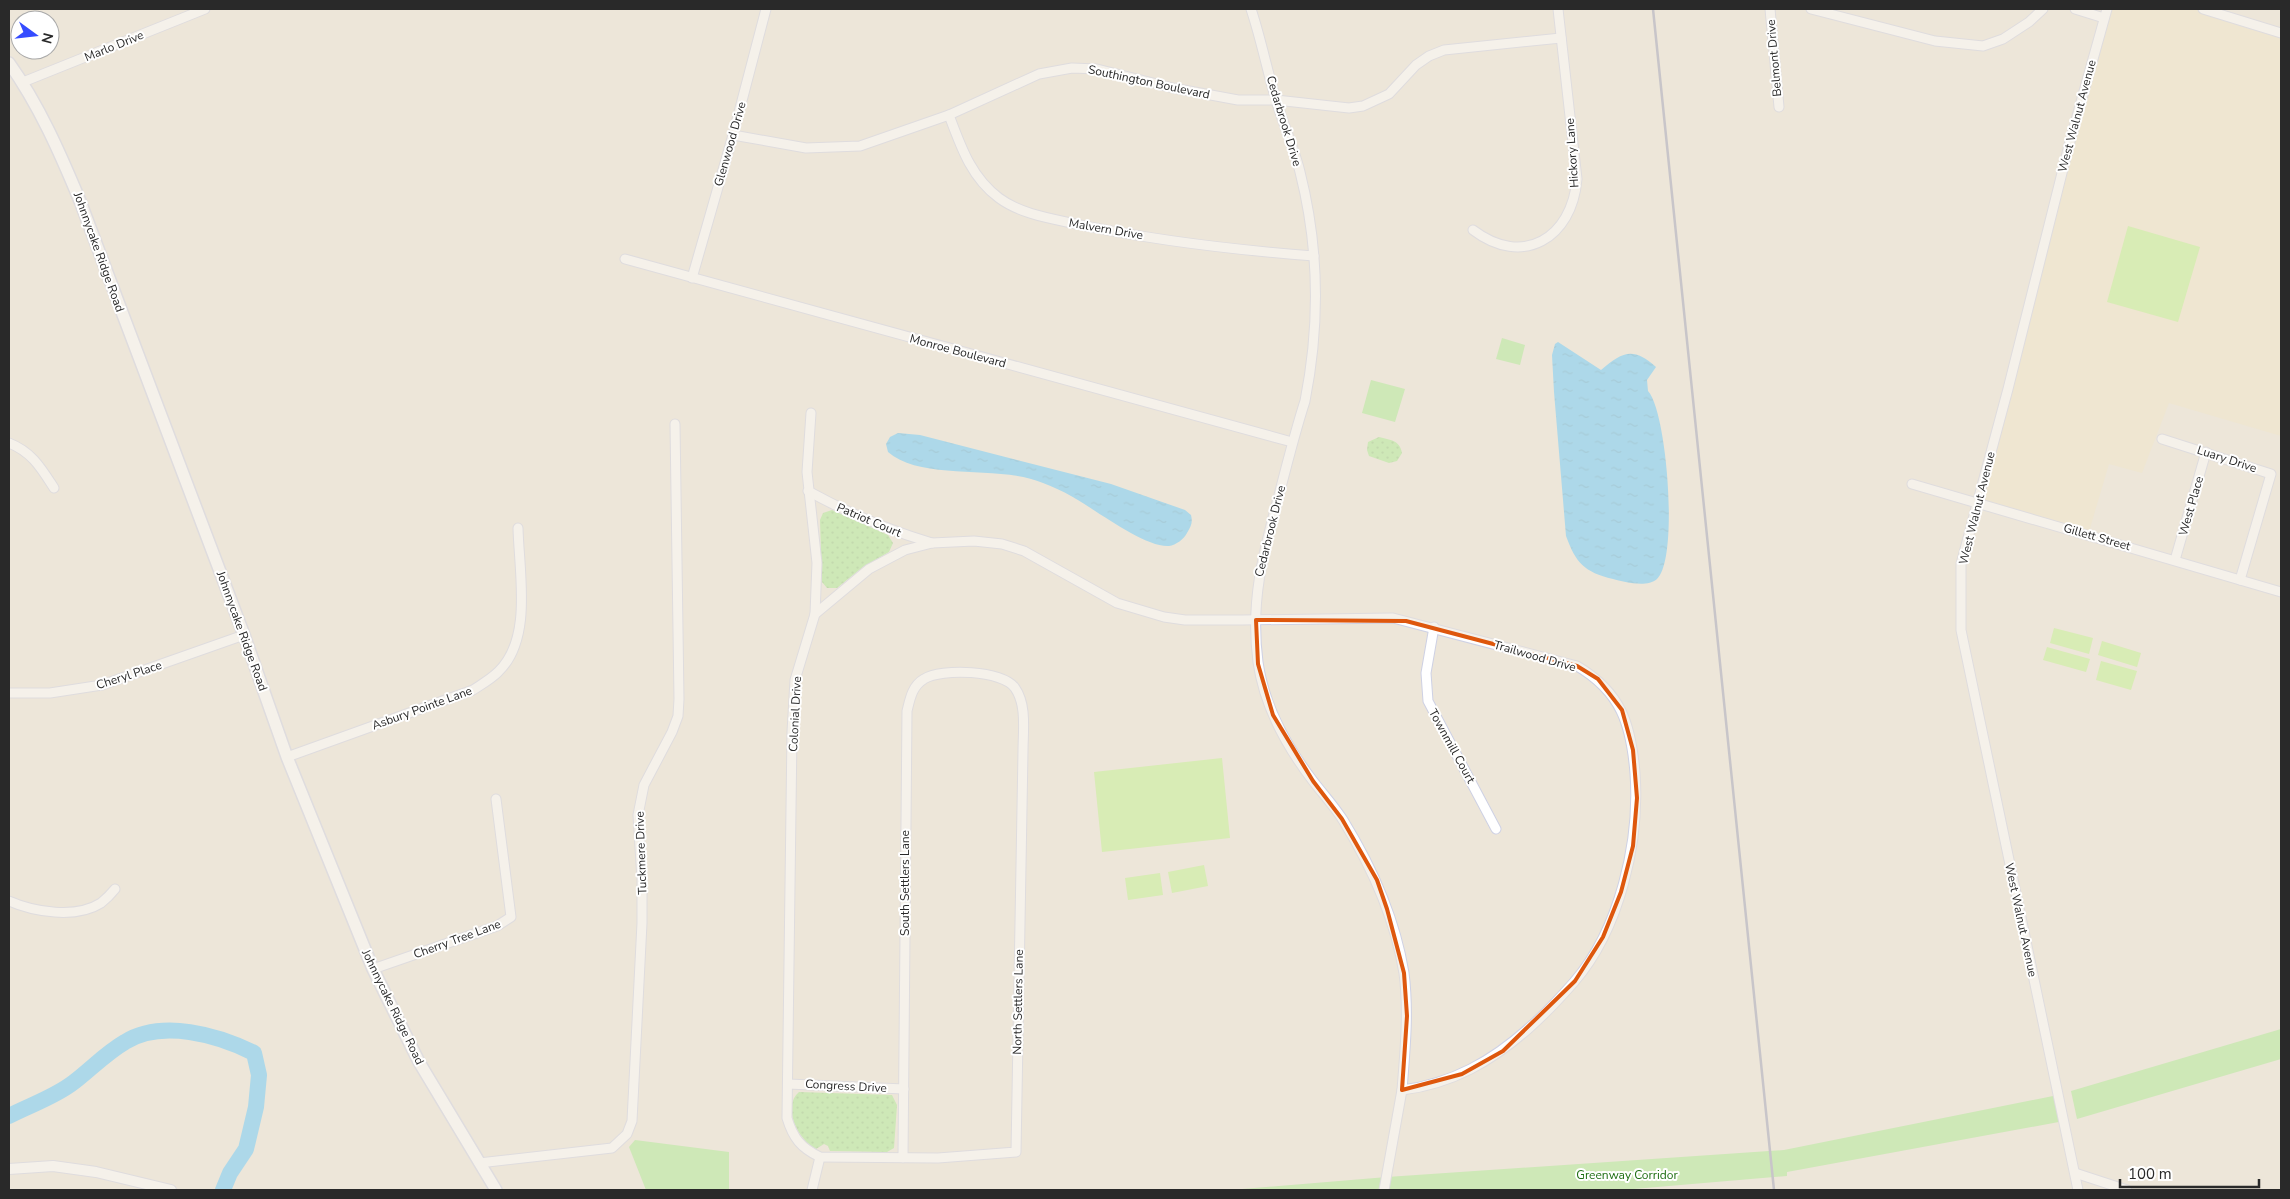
<svg xmlns="http://www.w3.org/2000/svg" width="2290" height="1199" font-family="'Nunito Sans',sans-serif">
	<style>
		.education { fill: #f1e6c7 }
		.grass { fill: url(#grass-dots) }
		.park { fill: #a8ea8f }
		.pitch { fill: #bff38a }
		.water { fill: url(#water-ripples) }
		.lines { fill: none; stroke-linecap: round; stroke-linejoin: round }
		.river { stroke: #60c8fc; stroke-width: 16 }
		.minor-casing { stroke: #ced1e4; stroke-width: 11 }
		.tertiary-casing { stroke: #ced1e4; stroke-width: 12 }
		.secondary-casing { stroke: #ced1e4; stroke-width: 14 }
		.minor { stroke: #fff; stroke-width: 9 }
		.tertiary { stroke: #fff; stroke-width: 10 }
		.secondary { stroke: #fff; stroke-width: 11 }
		.rail { stroke: #9c9eb6; stroke-width: 2.5 }
		.marked { fill: none; stroke: #de570d; stroke-width: 4; stroke-linejoin: round }
		.labels { text-anchor: middle; dominant-baseline: central; stroke-width: 4; stroke-linejoin: round; paint-order: stroke }
		.street-label { font-size: 12px; fill: #292929; stroke: #fff }
		.park-label { font-size: 12px; fill: #1e6e12; stroke: #fff }
	</style>
	<defs>
		<pattern id="grass-dots" width="8" height="8" patternUnits="userSpaceOnUse" patternTransform="scale(1.25)"><rect width="8" height="8" fill="#a8ea8f"/><path d="M2 2h.1M6 6h.1" fill="none" stroke="#91c97b" stroke-width="1.8" stroke-linecap="round"/></pattern>
		<pattern id="water-ripples" width="26" height="14" patternUnits="userSpaceOnUse" patternTransform="scale(1.25)"><rect width="26" height="14" fill="#60c8fc"/><path d="M2 4q2-2 4 0t4 0M15 11q2-2 4 0t4 0" fill="none" stroke="#53acd8"/></pattern>
	</defs>
	<rect width="100%" height="100%" fill="#ede6d9"/>
	<polygon class="education" points="2107,9 2205,9 2281,33 2281,436 2169,403 2142,473 2109,464 2088,535 1977,503"/>
	<g class="grass">
		<path d="M1379,437C1390,440 1400,440 1402,453L1397,461L1389,463L1369,456L1367,450L1368,442Z"/>
		<polygon points="832,510 888,535 893,543 889,552 863,567 837,588 827,588 822,582 820,520 823,513"/>
		<path d="M799,1092L892,1095L897,1105L894,1148L887,1152L830,1151L828,1146L824,1144L816,1149C799,1141 781,1107 799,1092Z"/>
	</g>
	<g class="park">
		<polygon points="1502,338 1525,345 1520,365 1496,359"/>
		<polygon points="1371,380 1405,389 1395,422 1362,413"/>
		<polygon points="2281,1029 2281,1059 2077,1119 2071,1091"/>
		<polygon points="2058,1095 2064,1121 1787,1172 1787,1176 1622,1190 1230,1190 1387,1177 1784,1150"/>
		<polygon points="635,1140 729,1152 729,1190 646,1190 629,1147"/>
	</g>
	<g class="pitch">
		<polygon points="2128,226 2200,247 2178,322 2107,302"/>
		<polygon points="2054,628 2093,638 2089,654 2050,643"/>
		<polygon points="2102,641 2141,653 2137,667 2098,655"/>
		<polygon points="2047,647 2090,659 2086,672 2043,660"/>
		<polygon points="2101,661 2137,671 2131,690 2096,680"/>
		<polygon points="1222,758 1230,838 1102,852 1094,772"/>
		<polygon points="1204,865 1208,886 1172,893 1168,872"/>
		<polygon points="1160,873 1163,895 1128,900 1125,878"/>
	</g>
	<g class="water">
		<path d="M1558,342L1601,370C1622,352 1633,346 1656,367L1647,380L1648,391C1667,411 1679,559 1657,579C1647,588 1624,582 1613,579C1584,572 1576,563 1566,536L1554,392L1552,355L1555,344Z"/>
		<path d="M898,433L920,435L1111,484L1185,510L1191,515C1193,523 1191,526 1187,533C1184,539 1176,545 1169,546C1145,548 1093,508 1071,496C1063,491 1053,487 1043,483C1000,464 922,482 888,452L886,444L890,437Z"/>
	</g>
	<g class="lines">
		<path class="river" d="M9,1116C30,1105 55,1097 74,1082C91,1069 106,1053 125,1042C162,1019 218,1035 254,1053L259,1075L256,1107L246,1149L230,1173L223,1190"/>
		<g class="minor-casing">
			<g id="minor">
				<path d="M1251,9C1261,39 1267,70 1276,100C1283,124 1294,147 1300,172C1319,247 1320,325 1305,401C1295,432 1287,464 1279,495C1263,554 1250,601 1258,662C1264,705 1287,747 1313,781C1323,794 1334,806 1343,820C1372,867 1395,918 1404,973C1409,1012 1405,1051 1402,1090"/>
				<polyline points="1770,9 1779,107"/>
				<polyline points="1811,9 1935,41 1983,46 2003,39 2029,22 2043,9"/>
				<polyline points="2075,9 2104,18"/>
				<polyline points="2203,9 2281,33"/>
				<polyline points="23,82 205,9"/>
				<path d="M949,115C961,147 971,177 999,198C1022,215 1054,219 1081,225C1158,241 1236,250 1314,256"/>
				<polyline points="733,135 806,148 860,146 949,115 1039,74 1072,68 1097,69 1173,88 1238,100 1276,100 1349,108 1363,106 1389,94 1416,65 1429,56 1444,50 1561,38"/>
				<path d="M1473,230C1523,268 1572,238 1577,179L1558,9"/>
				<polyline points="625,259 1292,442"/>
				<polyline points="692,278 733,135 766,9"/>
				<polyline points="811,413 807,472 817,563 815,614"/>
				<polyline points="2162,439 2271,474 2240,580"/>
				<path d="M9,443C32,452 41,468 54,488"/>
				<polyline points="1912,484 2281,592"/>
				<path d="M808,491C848,513 888,530 932,543"/>
				<polyline points="2175,560 2206,452"/>
				<polyline points="1434,627 1426,673 1428,701 1496,829"/>
				<polyline points="9,693 50,693 102,685 244,635"/>
				<path d="M287,757L473,690C482,684 491,679 498,672C533,639 519,572 518,528"/>
				<path d="M9,901C34,912 76,919 101,903C106,899 111,894 115,889"/>
				<polyline points="373,969 497,926 511,917 496,799"/>
				<polyline points="788,1084 904,1089"/>
				<path d="M903,1158L907,711C910,699 912,686 924,679C941,668 1003,670 1015,688C1027,705 1023,731 1023,751L1016,1152L938,1158L820,1157C801,1148 793,1138 787,1118L792,732L795,680L815,614L869,569L905,550L932,543L974,541L1002,544L1024,551L1117,603L1164,617L1185,620H1242L1393,618L1577,666C1621,692 1631,724 1635,773C1640,841 1620,929 1574,982C1560,998 1545,1014 1529,1028C1492,1061 1452,1084 1402,1090L1384,1190"/>
				<polyline points="479,1163 612,1148 627,1134 632,1121 642,923 642,880 638,815 644,785 672,732 678,716 679,699 675,424"/>
				<polyline points="2075,1173 2127,1190"/>
				<polyline points="812,1190 820,1157"/>
				<polyline points="2078,1190 1961,630 1961,564 2008,389 2069,145 2107,9"/>
			</g>
		</g>
		<g class="tertiary-casing">
			<polyline id="tertiary" points="9,1169 53,1166 96,1172 171,1190"/>
		</g>
		<g class="secondary-casing">
			<path id="secondary" d="M9,63C39,105 60,153 80,201L244,635L287,757L373,969L419,1062L496,1190"/>
		</g>
		<use href="#minor" class="minor"/>
		<use href="#tertiary" class="tertiary"/>
		<use href="#secondary" class="secondary"/>
		<polyline class="rail" points="1653,9 1774,1190"/>
	</g>
	<path d="M0 0H2290V1199H0ZM1256,620L1406,621L1577,666L1598,679L1622,710L1633,750L1637,798L1633,846L1621,892L1603,937L1575,981L1503,1051L1462,1074L1402,1090L1407,1016L1404,973L1387,909L1377,880L1342,819L1313,781L1273,715L1258,664Z" fill="#ede6d9" fill-opacity=".55" fill-rule="evenodd"/>
	<path class="marked" d="M1256,620L1406,621L1577,666L1598,679L1622,710L1633,750L1637,798L1633,846L1621,892L1603,937L1575,981L1503,1051L1462,1074L1402,1090L1407,1016L1404,973L1387,909L1377,880L1342,819L1313,781L1273,715L1258,664Z"/>
	<g class="labels">
		<g class="street-label">
			<text transform="translate(114 46) rotate(-22)">Marlo Drive</text>
			<text transform="translate(1774 58) rotate(-95)">Belmont Drive</text>
			<text transform="translate(1149 82) rotate(12)">Southington Boulevard</text>
			<text transform="translate(2077 116) rotate(-75)">West Walnut Avenue</text>
			<text transform="translate(1284 121) rotate(73)">Cedarbrook Drive</text>
			<text transform="translate(730 144) rotate(-74)">Glenwood Drive</text>
			<text transform="translate(1572 153) rotate(-94)">Hickory Lane</text>
			<text transform="translate(1106 229) rotate(10)">Malvern Drive</text>
			<text transform="translate(99 252) rotate(70)">Johnnycake Ridge Road</text>
			<text transform="translate(958 351) rotate(15)">Monroe Boulevard</text>
			<text transform="translate(2227 459) rotate(18)">Luary Drive</text>
			<text transform="translate(2191 506) rotate(-74)">West Place</text>
			<text transform="translate(1977 508) rotate(-76)">West Walnut Avenue</text>
			<text transform="translate(869 520) rotate(23)">Patriot Court</text>
			<text transform="translate(1270 531) rotate(-76)">Cedarbrook Drive</text>
			<text transform="translate(2097 537) rotate(16)">Gillett Street</text>
			<text transform="translate(242 631) rotate(70)">Johnnycake Ridge Road</text>
			<text transform="translate(1535 656) rotate(16)">Trailwood Drive</text>
			<text transform="translate(129 675) rotate(-18)">Cheryl Place</text>
			<text transform="translate(422 708) rotate(-20)">Asbury Pointe Lane</text>
			<text transform="translate(795 714) rotate(-87)">Colonial Drive</text>
			<text transform="translate(1452 746) rotate(61)">Townmill Court</text>
			<text transform="translate(641 853) rotate(-92)">Tuckmere Drive</text>
			<text transform="translate(905 883) rotate(-90)">South Settlers Lane</text>
			<text transform="translate(2021 920) rotate(78)">West Walnut Avenue</text>
			<text transform="translate(457 939) rotate(-20)">Cherry Tree Lane</text>
			<text transform="translate(1018 1002) rotate(-89)">North Settlers Lane</text>
			<text transform="translate(393 1007) rotate(64)">Johnnycake Ridge Road</text>
			<text transform="translate(846 1086) rotate(3)">Congress Drive</text>
		</g>
		<g class="park-label">
			<text x="1627" y="1175">Greenway Corridor</text>
		</g>
	</g>
	<rect width="2290" height="1199" fill="none" stroke="#292929" stroke-width="20"/>
	<g transform="translate(35 35) rotate(105)"><circle r="24" fill="#ffffff" stroke="#a9a9a9"/>
	<path d="M0-4L9 19L0 12L-9 19Z" fill="#354cff"/>
	<text y="-8" font-size="14" font-weight="bold" text-anchor="middle" fill="#292929">N</text>
	</g>
	<path d="M2120 1179v8h139v-8" fill="none" stroke="#292929" stroke-width="2.5"/>
	<text x="2128" y="1179" font-size="15" fill="#292929" stroke="#ffffff" stroke-width="4" paint-order="stroke">100 m</text>
</svg>
